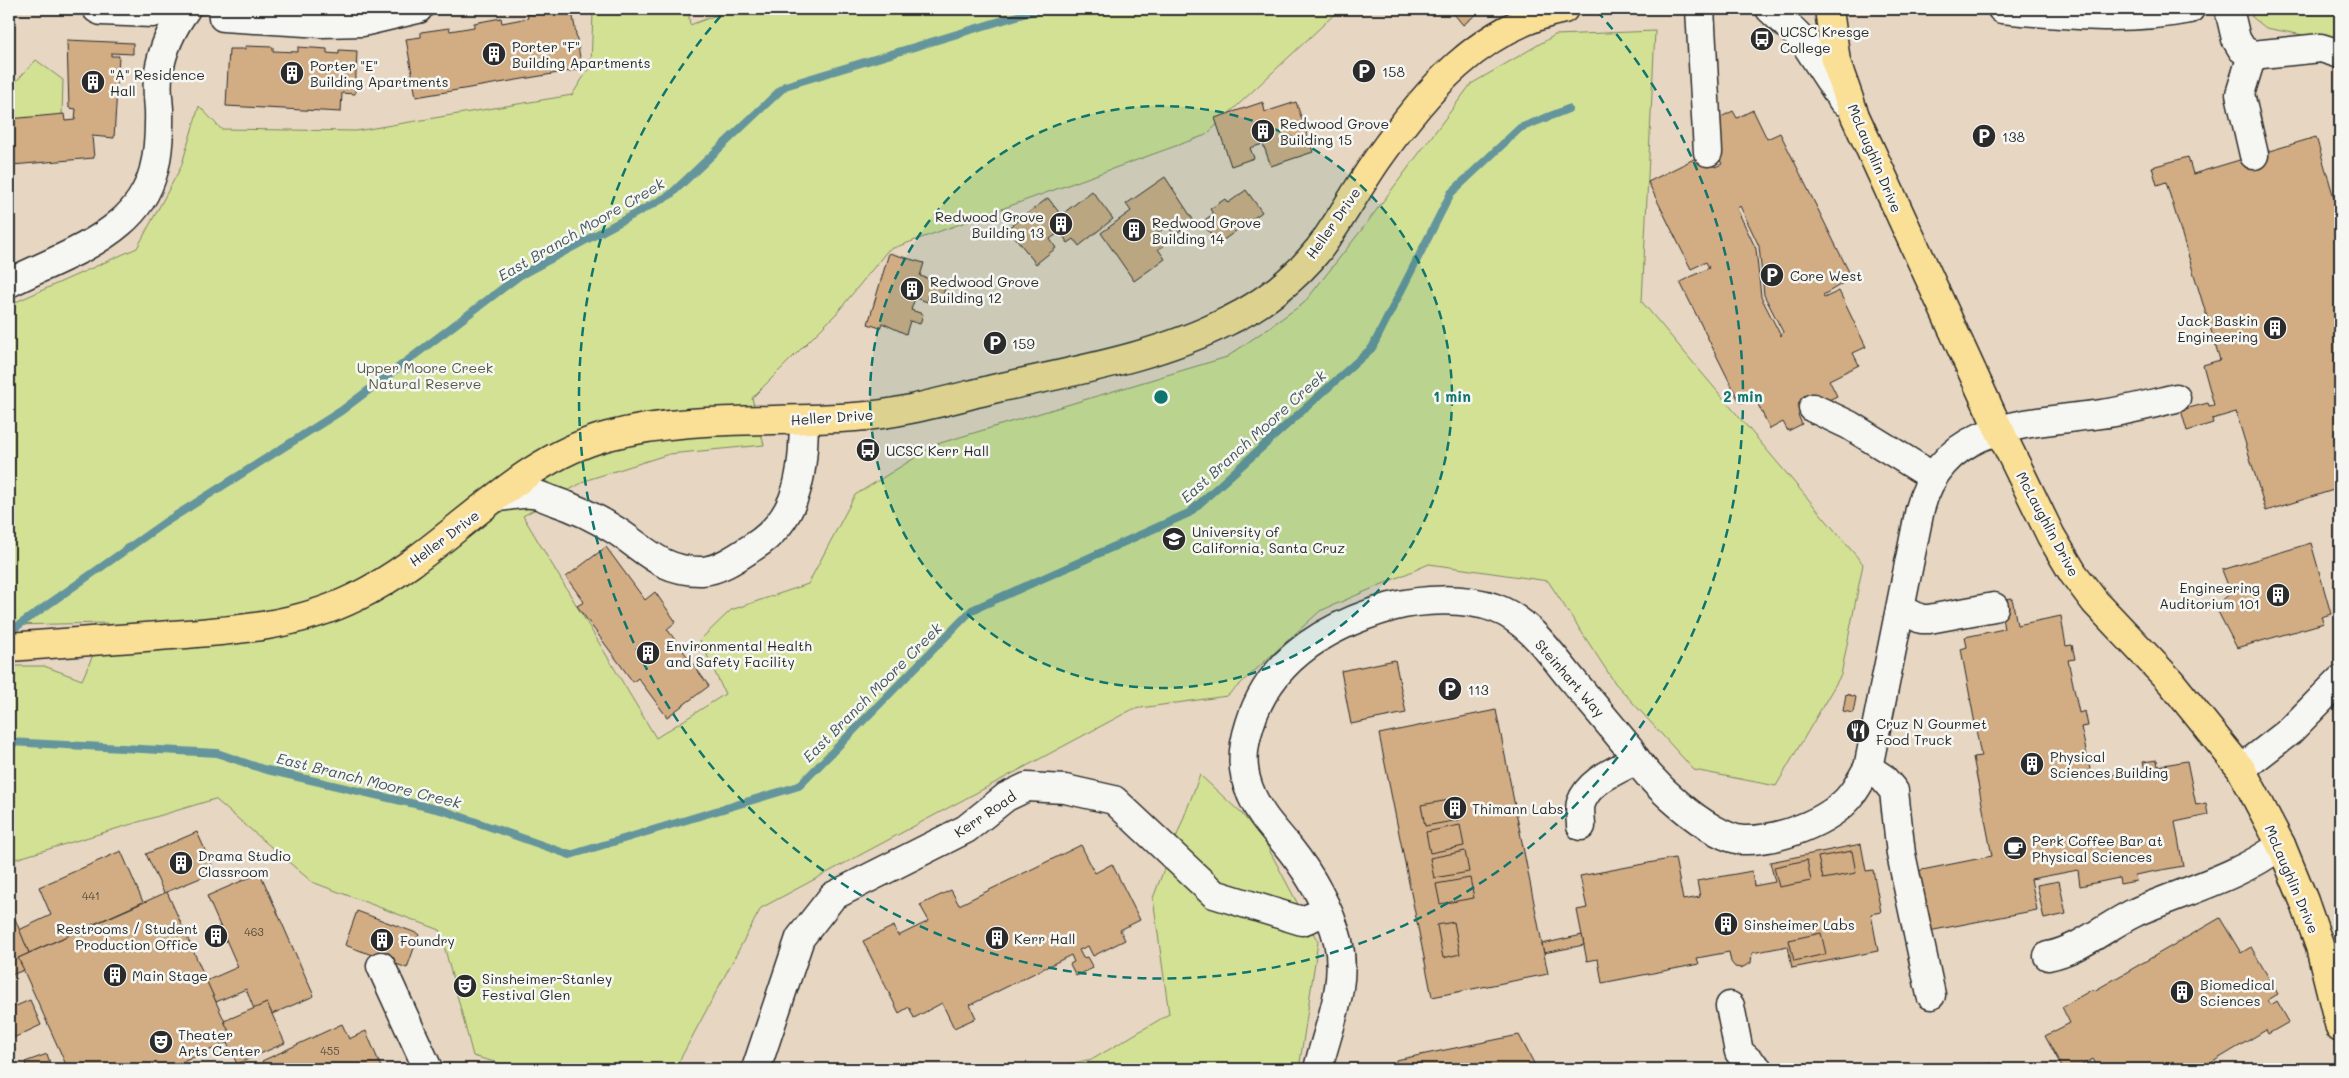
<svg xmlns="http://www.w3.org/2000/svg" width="2349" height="1078" font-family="Mali,sans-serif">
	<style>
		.built { fill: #e6d6c2 }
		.green { fill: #d2e194; stroke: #7e8660 }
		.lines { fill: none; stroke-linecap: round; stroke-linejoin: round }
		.stream { stroke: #65959c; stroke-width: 8 }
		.building { fill: #d2ad84; stroke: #2b2b2b; fill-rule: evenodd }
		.minor-casing { stroke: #2b2b2b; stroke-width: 31 }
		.major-casing { stroke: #2b2b2b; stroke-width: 31 }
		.minor { stroke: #f6f6f2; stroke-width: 28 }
		.major { stroke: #fadf96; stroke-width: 28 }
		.ring { fill: none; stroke: #0f766e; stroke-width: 2.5; stroke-dasharray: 9 6 }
		.labels { text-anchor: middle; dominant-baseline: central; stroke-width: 5; stroke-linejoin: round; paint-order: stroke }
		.number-label { font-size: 11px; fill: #554c41 }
		.poi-label { font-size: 14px; fill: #2b2b2b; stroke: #f6f6f2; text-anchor: start }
		.street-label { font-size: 14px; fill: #2b2b2b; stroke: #f6f6f2 }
		.park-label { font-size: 14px; fill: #555845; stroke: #f6f6f2 }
		.water-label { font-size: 15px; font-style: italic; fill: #43575a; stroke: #f6f6f2 }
		.centre { fill: #0f766e; stroke: #f6f6f2; stroke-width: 2.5 }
		.ring-label { font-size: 15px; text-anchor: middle; font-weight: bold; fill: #0f766e; stroke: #f6f6f2; stroke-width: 5; stroke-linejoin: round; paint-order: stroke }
	</style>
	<rect width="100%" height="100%" fill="#efe7dc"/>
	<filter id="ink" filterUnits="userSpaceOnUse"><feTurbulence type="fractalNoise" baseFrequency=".02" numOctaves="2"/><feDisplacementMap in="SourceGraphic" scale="10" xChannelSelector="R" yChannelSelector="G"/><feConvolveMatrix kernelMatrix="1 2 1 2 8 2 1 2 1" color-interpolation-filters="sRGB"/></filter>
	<g filter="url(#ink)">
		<rect class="built" x="9" y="9" width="2331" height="1060"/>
		<g class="green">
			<polygon points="603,9 688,9 690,25 733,9 1340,9 1206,135 888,250 836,314 752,398 764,445 669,454 587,480 523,516 656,738 725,694 700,640 731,610 808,584 855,495 937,444 1227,357 1304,303 1363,228 1471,84 1555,35 1655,31 1642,302 1863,564 1841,675 1776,786 1694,770 1615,683 1548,581 1429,564 1320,611 1227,696 1133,709 761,908 675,1069 520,1069 473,1056 440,930 312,882 215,799 9,861 9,666 44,666 82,680 107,623 9,625 9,305 137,248 181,167 199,106 221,129 356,131 572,95 591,65 593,12"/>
			<polygon points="2268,9 2340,9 2340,42 2266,28 2251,16"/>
			<polygon points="36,60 63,80 62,115 10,120 9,89"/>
			<polygon points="1200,775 1242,814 1265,842 1318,942 1299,1069 1042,1069 1093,1059 1169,1014 1153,898"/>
		</g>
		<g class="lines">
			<g class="stream">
				<polyline points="9,632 164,523 341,411 519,276 670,195 785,86 1040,9"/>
				<polyline points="9,742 217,753 263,769 445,811 570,855 799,786 972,610 1189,513 1372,348 1451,193 1520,128 1568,109"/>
			</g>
		</g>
		<g class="building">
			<polygon points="1450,9 1483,9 1463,25"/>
			<polygon points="554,10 555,14 572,11 582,69 416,97 406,39 421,37 421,32 449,28 450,31 474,27 474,23 501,18 502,23 528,18 527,15"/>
			<polygon points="67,40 133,43 133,54 111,53 111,56 119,56 114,138 92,136 94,158 12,165 11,157 9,158 9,119 64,114 65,121 75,120 76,109 69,108"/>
			<polygon points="245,46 273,47 273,51 298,52 298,47 327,49 327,53 339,54 339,50 357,51 355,94 342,93 341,112 226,106 229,49 245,49"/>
			<polygon points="1263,102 1265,112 1296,102 1313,152 1271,166 1263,144 1250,148 1254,158 1231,166 1215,118"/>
			<path d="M1753,110L1767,139L1780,133L1852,278L1823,295L1824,298L1839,291L1866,347L1853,353L1859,365L1829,380L1837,396L1798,415L1802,424L1788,431L1783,422L1770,429L1754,396L1740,403L1680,282L1709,268L1706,262L1691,269L1648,182L1708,152L1715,167L1722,164L1707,134L1717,119L1733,111L1737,118ZM1740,206L1759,246L1764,295L1783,332L1781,336L1761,297L1756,249L1737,209Z"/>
			<polygon points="2316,137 2340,218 2340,488 2266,511 2236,412 2212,419 2213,423 2187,431 2181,410 2208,403 2209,406 2214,405 2203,365 2220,360 2166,182 2157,185 2152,167 2188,157 2193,174"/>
			<polygon points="1165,177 1194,221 1174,235 1168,226 1155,234 1164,246 1158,249 1165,259 1134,281 1101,233 1131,211 1126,204"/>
			<polygon points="1246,190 1262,212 1218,244 1202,222 1213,214 1210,209 1225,199 1228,203"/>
			<polygon points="1092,191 1113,219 1079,246 1074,239 1068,243 1060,232 1050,239 1056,248 1036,264 1008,228 1048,198 1061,215"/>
			<polygon points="889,253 924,263 920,276 946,284 942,299 929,295 928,302 915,298 911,310 923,314 920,324 910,321 906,334 882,323 880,328 868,324"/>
			<polygon points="2311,543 2331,614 2321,617 2324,623 2237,648 2215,606 2231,593 2222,570"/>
			<polygon points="606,547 645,600 655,592 676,622 667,629 709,686 667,717 638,678 633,682 577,606 584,602 566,577"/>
			<polygon points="2012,598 2017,625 2061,616 2066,646 2072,645 2075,659 2068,660 2079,713 2085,711 2088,726 2081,727 2092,779 2145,769 2143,762 2157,760 2158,766 2187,761 2196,805 2206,803 2208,815 2175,822 2183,866 2135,875 2136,881 2120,884 2119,878 2080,886 2078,870 2031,879 2037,910 1929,931 1917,871 1992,856 1973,757 1981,756 1961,649 1967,647 1965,637 2004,629 1999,600"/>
			<polygon points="1395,660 1406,713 1351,724 1341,671"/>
			<polygon points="1846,694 1856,697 1853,713 1843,711"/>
			<polygon points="1496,710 1548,974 1432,997 1379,734"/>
			<polygon points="1455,799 1459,820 1425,826 1421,805"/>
			<polygon points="1460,825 1464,846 1430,853 1426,832"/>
			<polygon points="197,832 215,872 164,893 146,854"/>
			<polygon points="1861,844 1866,871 1873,870 1881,912 1871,914 1878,951 1792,968 1788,946 1752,953 1751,963 1741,968 1735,967 1731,962 1729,952 1697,958 1699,964 1602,983 1598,959 1587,961 1577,910 1587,908 1580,876 1675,858 1683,900 1700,897 1697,881 1752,871 1754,886 1775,882 1770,862"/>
			<polygon points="1081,845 1095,873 1112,864 1140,920 1120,930 1125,940 1093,956 1088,946 1079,950 1083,958 1087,957 1093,968 1076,976 1070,964 1074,962 1071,955 970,1005 976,1018 954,1028 942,1003 914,1018 909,1007 899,1013 863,941 894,926 898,936 929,921 920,905 951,890 959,905"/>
			<polygon points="121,851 143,902 29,953 19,930 51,915 39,887"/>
			<polygon points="1465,851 1469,872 1434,878 1430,858"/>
			<polygon points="1852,851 1856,873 1823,879 1818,857"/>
			<polygon points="1807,860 1811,881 1779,887 1774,867"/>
			<polygon points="260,873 314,996 272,1014 267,1003 254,1009 246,989 216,1002 206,981 238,967 207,896"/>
			<polygon points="1470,878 1474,898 1440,904 1436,884"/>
			<polygon points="2059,881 2066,914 2044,919 2037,885"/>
			<polygon points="167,892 233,1040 167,1069 68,1069 18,958"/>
			<polygon points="357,911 419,934 407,968 345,945"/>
			<polygon points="13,914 29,953 18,958 24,970 9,976 9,916"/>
			<polygon points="2220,918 2241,953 2251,947 2278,994 2268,1000 2271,1005 2277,1001 2289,1022 2268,1034 2266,1030 2201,1069 2099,1069 2093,1059 2076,1069 2063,1069 2045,1036 2070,1023 2062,1007 2093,989 2094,991"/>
			<polygon points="1454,922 1460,954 1443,958 1437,925"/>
			<polygon points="220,926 226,941 211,946 206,932"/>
			<polygon points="1821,933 1826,954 1794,961 1789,940"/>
			<polygon points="1582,935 1584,945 1544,953 1542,944"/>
			<polygon points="30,1000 41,1025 9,1040 9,1009"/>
			<polygon points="267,1003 285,1043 237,1064 227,1043 233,1040 224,1021"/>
			<polygon points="342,1024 349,1039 366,1031 381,1067 376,1069 266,1069 262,1061"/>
			<polygon points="1519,1035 1537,1069 1394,1069 1396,1060"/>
			<polygon points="47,1054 52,1069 27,1069 25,1062"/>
			<polygon points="1991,1063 1992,1069 1958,1069"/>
		</g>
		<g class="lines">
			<g class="minor-casing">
				<g id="minor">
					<polyline points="97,9 101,11 153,13"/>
					<polyline points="1700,9 1708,152"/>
					<polyline points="1770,9 1803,40 1843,101"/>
					<path d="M2002,9C2064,15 2129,21 2190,9"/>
					<polyline points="2229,9 2236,39 2242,49 2252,55 2321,48 2340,54"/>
					<polyline points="223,17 322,23 363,22 418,9"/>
					<polyline points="2252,55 2240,94 2254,155"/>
					<path d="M9,283C44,265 90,249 120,223C156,193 160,154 159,109C158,97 156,83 159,71C163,47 172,28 186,9"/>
					<polyline points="1813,408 1849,425 1932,476"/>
					<path d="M498,497C509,496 521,493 532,494C539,494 547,499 554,501C575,508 596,518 615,530C645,549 662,572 702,571C720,570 739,556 753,547C800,518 803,471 804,421"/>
					<polyline points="1901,609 1921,619 1929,619 1994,607"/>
					<polyline points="1868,768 1883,778 1894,791 1901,854 1931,995"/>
					<polyline points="2241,769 2290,731 2340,680"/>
					<path d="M1581,826C1581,819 1579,809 1581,803C1589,780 1616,771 1636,760"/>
					<path d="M2048,956C2080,950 2106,926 2136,912C2184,891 2239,877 2281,845"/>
					<polyline points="381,966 428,1069"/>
					<polyline points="1730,1006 1739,1052 1758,1069"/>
					<polyline points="756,1069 800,938 833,896 966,829 1006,797 1027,787 1065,789 1114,800 1214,894 1302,921 1327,911"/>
					<path d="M1318,1069C1328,1027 1348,985 1338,941C1330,909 1310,874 1290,849C1276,831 1261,817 1252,796C1240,770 1242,749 1250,724C1270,658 1328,625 1391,607C1422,599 1464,597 1495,608C1529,620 1552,656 1574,682C1593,704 1611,726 1630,749C1644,778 1709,838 1743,840C1777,841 1831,822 1852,794C1858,786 1863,776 1868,768L1920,509C1943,422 2028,424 2101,414C2126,411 2151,404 2176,398"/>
				</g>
			</g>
			<g class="major-casing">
				<g id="major">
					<polyline points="1829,9 1836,62 1855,116 1993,417 2051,536 2073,573 2095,602 2171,682 2241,769 2281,845 2304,901 2320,947 2340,1028"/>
					<path d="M9,647C59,643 109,640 159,636C227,631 294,628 356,597C445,554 512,461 608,436C688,415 773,423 855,417C901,414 948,400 993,389C1073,371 1156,358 1230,320C1263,304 1296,278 1319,249C1340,221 1357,189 1377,160C1424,93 1480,26 1564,9"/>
				</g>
			</g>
			<use href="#minor" class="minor"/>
			<use href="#major" class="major"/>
		</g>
	</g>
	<circle cx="1161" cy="397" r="291" fill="#0f766e" fill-opacity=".12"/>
	<g class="ring">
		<circle cx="1161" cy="397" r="291"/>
		<path d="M1597 11A582 582 0 1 1 725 11"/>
	</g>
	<defs>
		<g id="bus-disc" transform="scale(1.25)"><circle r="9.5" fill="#2b2b2b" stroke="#f6f6f2"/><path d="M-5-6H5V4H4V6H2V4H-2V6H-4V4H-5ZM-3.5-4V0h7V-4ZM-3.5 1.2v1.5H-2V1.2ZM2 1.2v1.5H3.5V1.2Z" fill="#fff"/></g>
		<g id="building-disc" transform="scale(1.25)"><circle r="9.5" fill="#2b2b2b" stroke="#f6f6f2"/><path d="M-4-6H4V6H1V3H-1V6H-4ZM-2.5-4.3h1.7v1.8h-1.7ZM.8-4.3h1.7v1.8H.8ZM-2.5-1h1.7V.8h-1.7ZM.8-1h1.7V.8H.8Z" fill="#fff"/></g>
		<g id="parking-disc" transform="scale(1.25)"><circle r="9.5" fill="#2b2b2b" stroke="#f6f6f2"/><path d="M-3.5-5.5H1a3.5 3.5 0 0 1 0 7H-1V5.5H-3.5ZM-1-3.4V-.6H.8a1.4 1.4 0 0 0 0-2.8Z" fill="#fff"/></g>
		<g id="university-disc" transform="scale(1.25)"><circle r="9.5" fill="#2b2b2b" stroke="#f6f6f2"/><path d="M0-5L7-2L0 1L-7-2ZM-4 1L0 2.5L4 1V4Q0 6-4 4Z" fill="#fff"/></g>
		<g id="restaurant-disc" transform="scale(1.25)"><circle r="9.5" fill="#2b2b2b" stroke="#f6f6f2"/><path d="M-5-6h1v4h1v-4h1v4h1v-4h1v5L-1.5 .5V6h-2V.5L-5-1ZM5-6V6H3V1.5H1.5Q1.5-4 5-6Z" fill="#fff"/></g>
		<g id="cafe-disc" transform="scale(1.25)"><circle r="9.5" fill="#2b2b2b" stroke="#f6f6f2"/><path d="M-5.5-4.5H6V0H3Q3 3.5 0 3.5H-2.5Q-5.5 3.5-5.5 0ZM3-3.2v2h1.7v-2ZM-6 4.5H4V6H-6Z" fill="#fff"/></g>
		<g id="theatre-disc" transform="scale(1.25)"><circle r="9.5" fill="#2b2b2b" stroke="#f6f6f2"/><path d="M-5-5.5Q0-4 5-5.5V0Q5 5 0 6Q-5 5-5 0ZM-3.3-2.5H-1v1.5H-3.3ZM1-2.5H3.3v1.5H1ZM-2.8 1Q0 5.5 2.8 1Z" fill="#fff"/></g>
	</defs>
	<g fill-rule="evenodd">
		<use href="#bus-disc" x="1762" y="39"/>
		<use href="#building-disc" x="494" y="54"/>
		<use href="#parking-disc" x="1364" y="71"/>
		<use href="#building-disc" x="292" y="73"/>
		<use href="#building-disc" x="93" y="82"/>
		<use href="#building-disc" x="1263" y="131"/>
		<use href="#parking-disc" x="1984" y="136"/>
		<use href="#building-disc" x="1061" y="224"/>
		<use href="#building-disc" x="1134" y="230"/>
		<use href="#parking-disc" x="1772" y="275"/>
		<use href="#building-disc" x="912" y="289"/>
		<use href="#building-disc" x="2275" y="328"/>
		<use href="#parking-disc" x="995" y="343"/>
		<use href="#bus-disc" x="868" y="450"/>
		<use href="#university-disc" x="1174" y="539"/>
		<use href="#building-disc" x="2278" y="595"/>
		<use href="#building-disc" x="648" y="653"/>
		<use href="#parking-disc" x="1450" y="689"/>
		<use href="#restaurant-disc" x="1858" y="731"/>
		<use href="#building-disc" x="2032" y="764"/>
		<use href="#building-disc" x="1455" y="808"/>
		<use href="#cafe-disc" x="2015" y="848"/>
		<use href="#building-disc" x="181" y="863"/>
		<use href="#building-disc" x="1726" y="924"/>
		<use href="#building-disc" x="216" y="936"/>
		<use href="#building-disc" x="997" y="938"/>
		<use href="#building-disc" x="382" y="940"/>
		<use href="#building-disc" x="115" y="975"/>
		<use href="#theatre-disc" x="465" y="986"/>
		<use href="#building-disc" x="2182" y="992"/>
		<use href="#theatre-disc" x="161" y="1042"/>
	</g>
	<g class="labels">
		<g class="number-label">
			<text x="91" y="895">441</text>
			<text x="254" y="931">463</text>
			<text x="330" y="1050">455</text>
		</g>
		<g class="poi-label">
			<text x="1780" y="31">UCSC Kresge<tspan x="1780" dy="16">College</tspan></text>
			<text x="512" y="46">Porter "F"<tspan x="512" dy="16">Building Apartments</tspan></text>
			<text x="310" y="65">Porter "E"<tspan x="310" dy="16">Building Apartments</tspan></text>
			<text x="1382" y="71">158</text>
			<text x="110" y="74">"A" Residence<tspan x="110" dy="16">Hall</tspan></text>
			<text x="1280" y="123">Redwood Grove<tspan x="1280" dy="16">Building 15</tspan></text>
			<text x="2002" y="136">138</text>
			<text x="1044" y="216" text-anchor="end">Redwood Grove<tspan x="1044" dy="16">Building 13</tspan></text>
			<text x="1152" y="222">Redwood Grove<tspan x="1152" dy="16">Building 14</tspan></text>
			<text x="1790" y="275">Core West</text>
			<text x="930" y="281">Redwood Grove<tspan x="930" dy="16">Building 12</tspan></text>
			<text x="2258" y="320" text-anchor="end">Jack Baskin<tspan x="2258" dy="16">Engineering</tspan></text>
			<text x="1012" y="343">159</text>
			<text x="886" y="450">UCSC Kerr Hall</text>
			<text x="1192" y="531">University of<tspan x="1192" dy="16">California, Santa Cruz</tspan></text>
			<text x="2260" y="587" text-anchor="end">Engineering<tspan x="2260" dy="16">Auditorium 101</tspan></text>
			<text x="666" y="645">Environmental Health<tspan x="666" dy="16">and Safety Facility</tspan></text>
			<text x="1468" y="689">113</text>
			<text x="1876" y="723">Cruz N Gourmet<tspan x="1876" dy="16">Food Truck</tspan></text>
			<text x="2050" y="756">Physical<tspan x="2050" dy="16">Sciences Building</tspan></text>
			<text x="1472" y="808">Thimann Labs</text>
			<text x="2032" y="840">Perk Coffee Bar at<tspan x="2032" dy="16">Physical Sciences</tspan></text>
			<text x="198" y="855">Drama Studio<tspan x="198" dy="16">Classroom</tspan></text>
			<text x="1744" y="924">Sinsheimer Labs</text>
			<text x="198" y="928" text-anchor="end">Restrooms / Student<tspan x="198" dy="16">Production Office</tspan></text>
			<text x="1014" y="938">Kerr Hall</text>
			<text x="400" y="940">Foundry</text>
			<text x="132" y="975">Main Stage</text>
			<text x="482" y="978">Sinsheimer-Stanley<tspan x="482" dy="16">Festival Glen</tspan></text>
			<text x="2200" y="984">Biomedical<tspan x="2200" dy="16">Sciences</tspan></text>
			<text x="178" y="1034">Theater<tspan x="178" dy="16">Arts Center</tspan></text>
		</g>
		<g class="street-label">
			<text transform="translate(1875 158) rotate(67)">McLaughlin Drive</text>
			<text transform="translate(1333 223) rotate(-55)">Heller Drive</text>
			<text transform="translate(832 417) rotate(-4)">Heller Drive</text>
			<text transform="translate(2048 524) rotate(62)">McLaughlin Drive</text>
			<text transform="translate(444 538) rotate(-37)">Heller Drive</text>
			<text transform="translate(1570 678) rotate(49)">Steinhart Way</text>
			<text transform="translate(985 814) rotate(-34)">Kerr Road</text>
			<text transform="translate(2292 879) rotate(67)">McLaughlin Drive</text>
		</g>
		<g class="park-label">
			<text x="425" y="367">Upper Moore Creek<tspan x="425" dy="16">Natural Reserve</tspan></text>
		</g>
		<g class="water-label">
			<text transform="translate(581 229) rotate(-30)">East Branch Moore Creek</text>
			<text transform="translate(1253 436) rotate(-42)">East Branch Moore Creek</text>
			<text transform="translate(872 692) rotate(-45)">East Branch Moore Creek</text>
			<text transform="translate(369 780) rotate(14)">East Branch Moore Creek</text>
		</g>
	</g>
	<circle cx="1161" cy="397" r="8" class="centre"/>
	<g class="ring-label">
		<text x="1452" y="402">1 min</text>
		<text x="1743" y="402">2 min</text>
	</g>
	<rect width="2349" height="1078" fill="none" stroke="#f6f6f2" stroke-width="30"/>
	<rect x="15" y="15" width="2319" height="1048" fill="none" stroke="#2b2b2b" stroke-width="2" filter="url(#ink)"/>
</svg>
